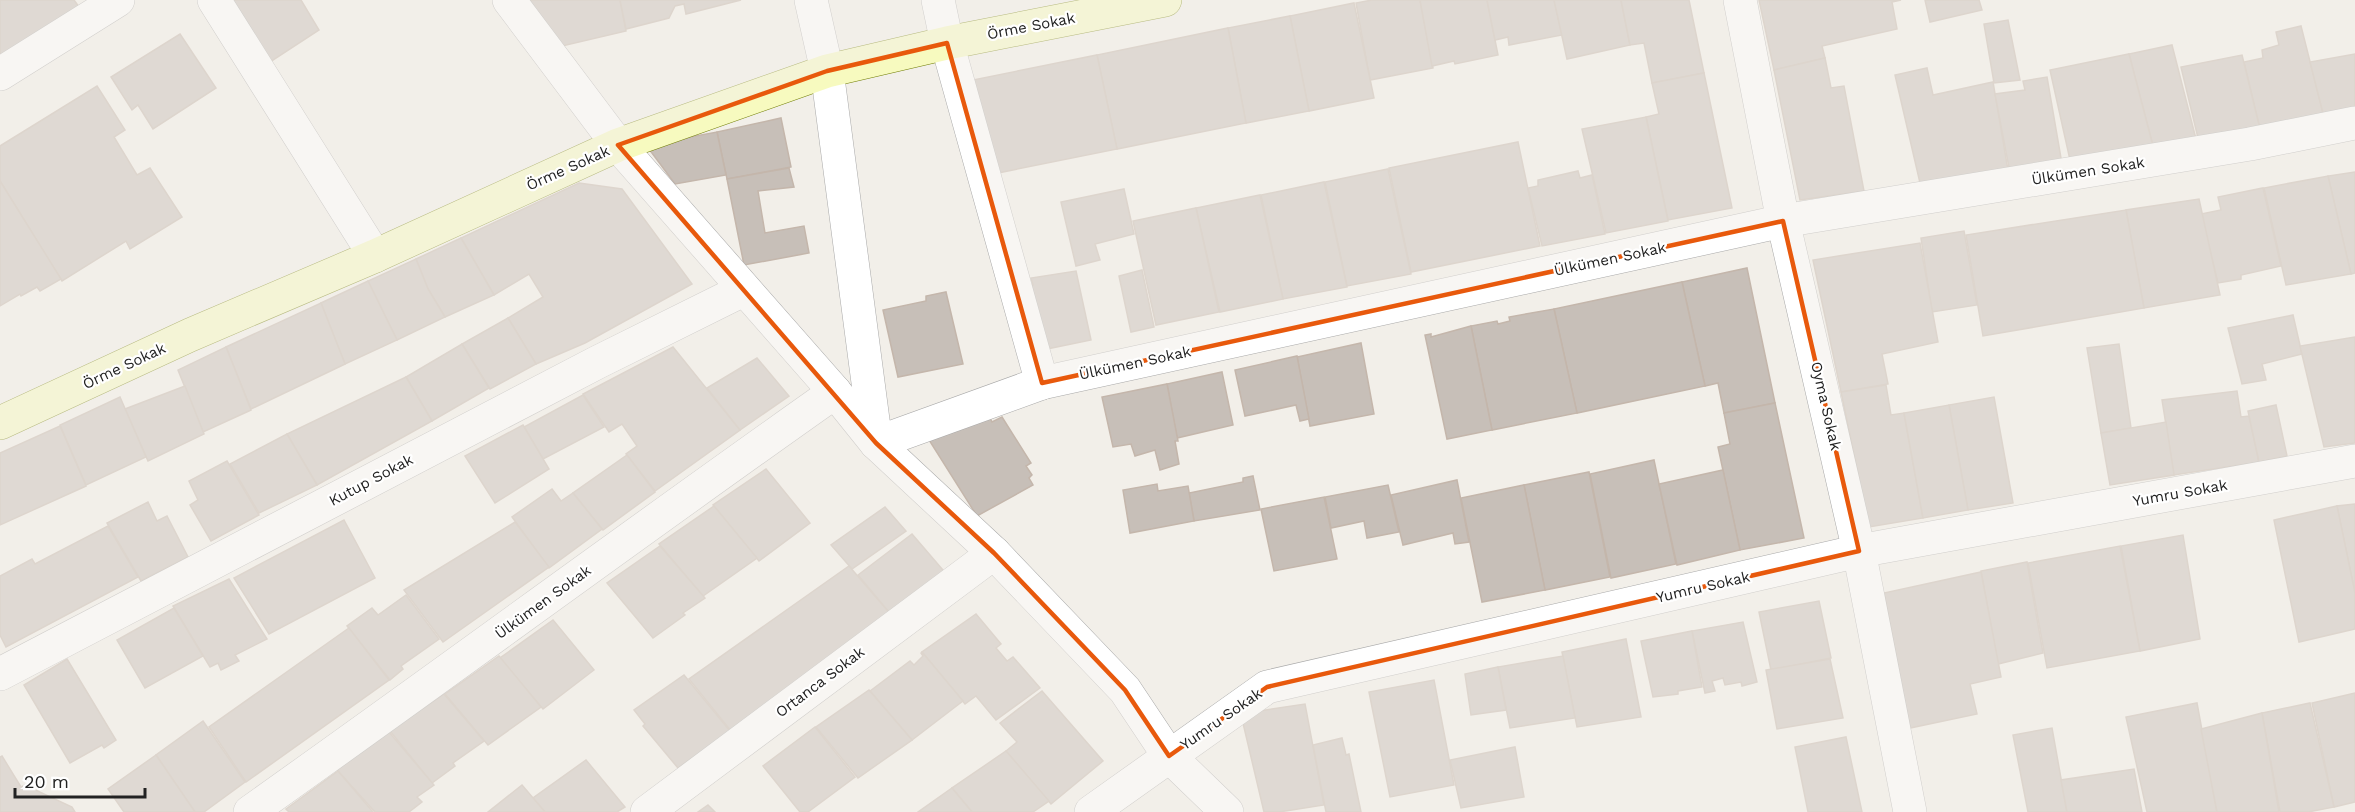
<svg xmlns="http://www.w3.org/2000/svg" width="2355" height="812" font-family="'Work Sans',sans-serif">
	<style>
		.building { fill: #c7bfb8; stroke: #c4b6ab; stroke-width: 1.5 }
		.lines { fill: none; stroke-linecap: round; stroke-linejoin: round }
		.minor-casing { stroke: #a9a9a9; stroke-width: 34 }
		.secondary-casing { stroke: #707d05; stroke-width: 34 }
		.minor { stroke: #fff; stroke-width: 33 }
		.secondary { stroke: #f7fabf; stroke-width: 33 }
		.marked { fill: none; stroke: #e8590c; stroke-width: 4.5; stroke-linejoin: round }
		.labels { text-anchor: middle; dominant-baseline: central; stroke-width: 4.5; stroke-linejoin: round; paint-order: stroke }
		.street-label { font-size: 15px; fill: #222; stroke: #fff }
	</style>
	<rect width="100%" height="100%" fill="#f2efe9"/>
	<g class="building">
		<polygon points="0,0 74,0 82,11 0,60"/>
		<polygon points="229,0 301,0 319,30 261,68"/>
		<polygon points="518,0 620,0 626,31 558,47"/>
		<polygon points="620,0 741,0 686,14 684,4 675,6 669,18 626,29"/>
		<polygon points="1372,0 1420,0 1433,68 1370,80 1356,3"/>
		<polygon points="1420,0 1487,0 1498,55 1455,64 1454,61 1432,66"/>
		<polygon points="1487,0 1554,0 1562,35 1509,45 1508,37 1495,40"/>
		<polygon points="1554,0 1621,0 1630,45 1567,59"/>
		<polygon points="1621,0 1689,0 1704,73 1652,83 1644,43 1630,45"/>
		<polygon points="1759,0 1901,0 1892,2 1897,29 1822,46 1825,58 1774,70"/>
		<polygon points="1925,0 1979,0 1982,10 1930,22"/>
		<polygon points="1354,3 1374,98 1309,111 1290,16"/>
		<polygon points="1290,16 1309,111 1246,123 1228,28"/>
		<polygon points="2008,20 2020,80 1994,83 1984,24"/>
		<polygon points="2301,26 2324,117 2260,129 2244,62 2263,58 2262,50 2279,45 2276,32"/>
		<polygon points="1228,28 1246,123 1117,149 1097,55"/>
		<polygon points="180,34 216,88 153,129 138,105 132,110 111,77"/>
		<polygon points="2172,45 2196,139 2153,146 2129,54"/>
		<polygon points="2129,54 2153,146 2070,160 2050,70"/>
		<polygon points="2355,54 2355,112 2324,117 2310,62"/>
		<polygon points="1097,55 1117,149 988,175 968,81"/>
		<polygon points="2242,55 2260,129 2199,142 2181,67"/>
		<polygon points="1825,58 1831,88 1844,86 1864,191 1800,200 1774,70"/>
		<polygon points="1927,68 1933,95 1993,82 2008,170 1920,183 1895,75"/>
		<polygon points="1704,73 1732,208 1668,220 1646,117 1659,114 1652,83"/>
		<polygon points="2047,77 2062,164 2010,173 1995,94 2025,90 2023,81"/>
		<polygon points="97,86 125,130 114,137 137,175 150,168 182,217 130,249 126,241 62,281 0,181 0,146"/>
		<polygon points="1646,117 1668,221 1606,233 1582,129"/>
		<polygon points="781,118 791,167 727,179 717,132"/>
		<polygon points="717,132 726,175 675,184 646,145"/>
		<polygon points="1518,142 1540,246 1411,272 1389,168"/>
		<polygon points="789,168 794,187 758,191 765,233 804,226 809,253 744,265 727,179"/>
		<polygon points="1388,169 1411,274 1347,286 1325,182"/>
		<polygon points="1578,171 1580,178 1592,175 1605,234 1542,246 1528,188 1538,186 1538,180"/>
		<polygon points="2355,172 2355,273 2351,274 2328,176"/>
		<polygon points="2328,176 2351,274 2286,285 2264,188"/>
		<polygon points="0,181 61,279 40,291 37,287 21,296 20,294 0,306"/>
		<polygon points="1324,182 1347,287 1283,299 1261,195"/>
		<polygon points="579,183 622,189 692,284 585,343 536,364 508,318 543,297 529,274 494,295 461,238"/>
		<polygon points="2263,188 2281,266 2241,275 2241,279 2218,283 2201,214 2221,210 2218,197"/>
		<polygon points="1124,189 1134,234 1095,244 1100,260 1076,266 1061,202"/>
		<polygon points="1260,195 1283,299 1220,312 1196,208"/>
		<polygon points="2199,199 2220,295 2144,308 2126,210"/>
		<polygon points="1196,208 1219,312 1156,325 1133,221"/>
		<polygon points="2126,210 2144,308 1983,336 1966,235"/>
		<polygon points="1964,231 1977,305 1932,312 1921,238"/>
		<polygon points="461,238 494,295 445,317 428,289 416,259"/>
		<polygon points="1920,243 1938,342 1882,354 1888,384 1841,392 1813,260"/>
		<polygon points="416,259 428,289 445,317 397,340 368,281"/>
		<polygon points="1747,268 1775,403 1724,413 1718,383 1705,386 1682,282"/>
		<polygon points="1142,270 1154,327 1131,332 1119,276"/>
		<polygon points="1076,271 1091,340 1037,351 1021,287 1033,285 1031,278"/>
		<polygon points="368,281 397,340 345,364 321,303"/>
		<polygon points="1682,282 1705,386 1577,413 1554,309"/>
		<polygon points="946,292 963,364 898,377 883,310 926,301 926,296"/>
		<polygon points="321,303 345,364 251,409 226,347"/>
		<polygon points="1554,309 1577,413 1492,430 1471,326 1497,321 1498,324 1510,321 1509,317"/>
		<polygon points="2293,315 2302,354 2262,364 2266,380 2242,384 2228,328"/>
		<polygon points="508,318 536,364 490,389 462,344"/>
		<polygon points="1471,326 1492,430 1447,439 1425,335 1431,334 1431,337"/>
		<polygon points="2355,337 2355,443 2324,447 2300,346"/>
		<polygon points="1361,343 1374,414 1310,426 1297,357"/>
		<polygon points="462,344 489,388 432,421 406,377"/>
		<polygon points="2119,344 2131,428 2101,433 2087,348"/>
		<polygon points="226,347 251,410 203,432 178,370"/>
		<polygon points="673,347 740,430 655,491 626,454 637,446 622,424 609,432 583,394"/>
		<polygon points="1297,356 1309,419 1300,421 1296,405 1245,416 1235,370"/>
		<polygon points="757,358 789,396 740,430 707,388"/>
		<polygon points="1222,372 1233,425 1177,438 1167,384"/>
		<polygon points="406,377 432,421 317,485 287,434"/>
		<polygon points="1167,384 1178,441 1175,441 1179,464 1160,470 1155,450 1135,456 1131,444 1113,447 1102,397"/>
		<polygon points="1886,385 1891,415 1904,413 1923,518 1869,527 1841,392"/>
		<polygon points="185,386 204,434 148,461 125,409"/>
		<polygon points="2237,391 2241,417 2249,416 2259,462 2174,475 2162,400"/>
		<polygon points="583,395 604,427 543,459 524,427"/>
		<polygon points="120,397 146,457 86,485 60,425"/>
		<polygon points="1994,397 2013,503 1968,510 1949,405"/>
		<polygon points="1775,403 1804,538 1740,550 1718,447 1730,444 1724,413"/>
		<polygon points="1949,405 1968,510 1923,518 1904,413"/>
		<polygon points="2276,405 2287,456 2259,462 2248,411"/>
		<polygon points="1002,417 1031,463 1026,466 1032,475 1029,478 1033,485 977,516 929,440 990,418 992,422"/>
		<polygon points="2166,422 2174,475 2110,485 2101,433"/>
		<polygon points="523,425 549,469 495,503 465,456"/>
		<polygon points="60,426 86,486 0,525 0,453"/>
		<polygon points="287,434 317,485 259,513 230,464"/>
		<polygon points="627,455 655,492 603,530 573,493"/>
		<polygon points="1654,460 1676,564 1611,578 1590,474"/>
		<polygon points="227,461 259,515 211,541 190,505 198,500 189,481"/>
		<polygon points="766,469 810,523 759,561 713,505"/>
		<polygon points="1723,470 1740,550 1677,565 1659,484"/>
		<polygon points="1589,472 1610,577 1545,590 1524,485"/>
		<polygon points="1253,476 1260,510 1194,521 1189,493 1243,482 1243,478"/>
		<polygon points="1457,480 1469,542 1455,544 1453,533 1403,545 1391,495"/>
		<polygon points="1157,484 1158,491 1188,486 1194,521 1130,533 1123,490"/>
		<polygon points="1388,485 1399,532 1367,538 1364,521 1331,528 1325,497"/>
		<polygon points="1524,485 1545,590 1482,602 1461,498"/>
		<polygon points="552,489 561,501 573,493 602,529 549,568 512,517"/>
		<polygon points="1324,497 1337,559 1274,571 1261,509"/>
		<polygon points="148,502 157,521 167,516 188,557 141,581 107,523"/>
		<polygon points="2355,504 2355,593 2337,506"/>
		<polygon points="714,506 757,558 703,596 659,544"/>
		<polygon points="2337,506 2355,593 2355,629 2299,642 2274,520"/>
		<polygon points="885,507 906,531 852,569 831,545"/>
		<polygon points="344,520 375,578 269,634 234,578"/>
		<polygon points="515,522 549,567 443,642 404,590"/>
		<polygon points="108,526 138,577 6,647 0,635 0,576 32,559 35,564"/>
		<polygon points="912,534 949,577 893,617 858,575"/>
		<polygon points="2183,535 2200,639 2140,651 2121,546"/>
		<polygon points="660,546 705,598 683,613 685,615 653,638 607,583"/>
		<polygon points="2120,546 2140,651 2047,668 2028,563"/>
		<polygon points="2027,562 2043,653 1998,664 1981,571"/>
		<polygon points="849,566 893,617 731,731 689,679"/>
		<polygon points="1981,572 2001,677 1970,684 1977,714 1910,728 1884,593"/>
		<polygon points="229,579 267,639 235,655 239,661 221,670 218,663 210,667 173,606"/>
		<polygon points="406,595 439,639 401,666 403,669 390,680 347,626 372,608 378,615"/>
		<polygon points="1819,601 1831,658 1771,670 1759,612"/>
		<polygon points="174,608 203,656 145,688 117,640"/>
		<polygon points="976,614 1001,644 996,648 1007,661 1013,657 1040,688 996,720 976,696 965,704 922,652"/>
		<polygon points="553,620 594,670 543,709 500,658"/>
		<polygon points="1743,622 1757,682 1742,686 1741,682 1725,685 1723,678 1712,681 1715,691 1705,693 1692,631"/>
		<polygon points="349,628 389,680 246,782 209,727"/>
		<polygon points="1692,631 1702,687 1678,691 1678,694 1653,697 1641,641"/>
		<polygon points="1626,639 1641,717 1577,727 1562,652"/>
		<polygon points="922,652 963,701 912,740 870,691 910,661 914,665 923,656 921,653"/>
		<polygon points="499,656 541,707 488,745 445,694"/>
		<polygon points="1563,656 1575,718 1510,728 1498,667"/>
		<polygon points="67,659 116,740 104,748 102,745 70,763 24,685"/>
		<polygon points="1830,659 1843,718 1777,729 1766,670"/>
		<polygon points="1498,667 1506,710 1471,715 1465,674"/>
		<polygon points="684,675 730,731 678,768 643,726 645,724 634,710"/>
		<polygon points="1434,680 1454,785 1390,797 1369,692"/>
		<polygon points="869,690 912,740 858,778 816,727"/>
		<polygon points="1042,691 1103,761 1051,804 1006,751 1017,742 1000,723"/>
		<polygon points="2355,693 2355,802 2334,807 2312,703"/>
		<polygon points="444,694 484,741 453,763 455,766 432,783 390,731"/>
		<polygon points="2197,703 2217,812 2147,812 2126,717"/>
		<polygon points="2310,703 2334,807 2308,812 2280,812 2262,713"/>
		<polygon points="1305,704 1324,805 1279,812 1264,812 1242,719 1246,713"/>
		<polygon points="2262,713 2279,812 2217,812 2201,729"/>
		<polygon points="203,721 245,782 204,812 195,812 156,755"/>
		<polygon points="815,727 855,777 808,812 800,812 763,766"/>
		<polygon points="2052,728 2067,812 2028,812 2013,735"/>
		<polygon points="389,732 434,785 417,797 422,802 409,812 375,812 337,770"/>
		<polygon points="1846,737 1862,812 1808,812 1795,747"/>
		<polygon points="1342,738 1346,755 1349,754 1361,812 1326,812 1313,745"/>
		<polygon points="1515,747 1524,797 1461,808 1450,760"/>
		<polygon points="1006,751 1049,801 1033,812 972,812 952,788"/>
		<polygon points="156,755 195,812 124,812 108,789"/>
		<polygon points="2,756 21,787 25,785 72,807 75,812 0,812 0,757"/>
		<polygon points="586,760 625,807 617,812 545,812 533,798"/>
		<polygon points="2134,769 2142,812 2067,812 2061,780"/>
		<polygon points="338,771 373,812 289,812 286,809"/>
		<polygon points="522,785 545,812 488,812"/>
		<polygon points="952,788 972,812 918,812"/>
		<polygon points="708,805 715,812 698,812"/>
	</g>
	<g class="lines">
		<g class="minor-casing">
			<g id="minor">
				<polyline points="214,0 375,256"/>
				<polyline points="509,0 618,145 835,392 876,443 994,553 1125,690 1169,756 1227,812"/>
				<polyline points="811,0 827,71 876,443 1042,383 1783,221 2250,144 2355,123"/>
				<polyline points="938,0 947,43 1042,383"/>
				<polyline points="1740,0 1783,221 1859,551 1910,812"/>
				<polyline points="0,74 118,0"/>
				<polyline points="0,674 598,362 743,290"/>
				<path d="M250,812C446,673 639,530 835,392"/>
				<polyline points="647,812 994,553"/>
				<polyline points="1091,812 1267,687 1859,551 2355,461"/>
			</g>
		</g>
		<g class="secondary-casing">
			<polyline id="secondary" points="0,423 190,335 375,256 618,145 827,71 947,43 1165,0"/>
		</g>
		<use href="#minor" class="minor"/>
		<use href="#secondary" class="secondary"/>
	</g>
	<path d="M0 0H2355V812H0ZM947,43L1042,383L1783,221L1859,551L1267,687L1169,756L1125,690L994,553L876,443L618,145L827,71Z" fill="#f2efe9" fill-opacity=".55" fill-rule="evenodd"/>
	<path class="marked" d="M947,43L1042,383L1783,221L1859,551L1267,687L1169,756L1125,690L994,553L876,443L618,145L827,71Z"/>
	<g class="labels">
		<g class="street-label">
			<text transform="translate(1031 26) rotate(-11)">Örme Sokak</text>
			<text transform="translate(568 168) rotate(-24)">Örme Sokak</text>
			<text transform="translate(2088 171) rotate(-9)">Ülkümen Sokak</text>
			<text transform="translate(1610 259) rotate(-12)">Ülkümen Sokak</text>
			<text transform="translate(1135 363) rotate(-12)">Ülkümen Sokak</text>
			<text transform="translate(124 366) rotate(-25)">Örme Sokak</text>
			<text transform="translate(1826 406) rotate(77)">Oyma Sokak</text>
			<text transform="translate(371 480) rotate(-28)">Kutup Sokak</text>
			<text transform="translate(2180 493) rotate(-10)">Yumru Sokak</text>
			<text transform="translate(1703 587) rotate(-13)">Yumru Sokak</text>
			<text transform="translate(543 602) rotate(-36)">Ülkümen Sokak</text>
			<text transform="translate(820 682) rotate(-37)">Ortanca Sokak</text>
			<text transform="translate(1221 719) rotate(-35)">Yumru Sokak</text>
		</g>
	</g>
	<path d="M15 788v9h130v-9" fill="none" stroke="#222222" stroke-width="3"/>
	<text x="24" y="788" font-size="18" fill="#222222" stroke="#ffffff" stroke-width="4.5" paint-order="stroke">20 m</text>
</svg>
